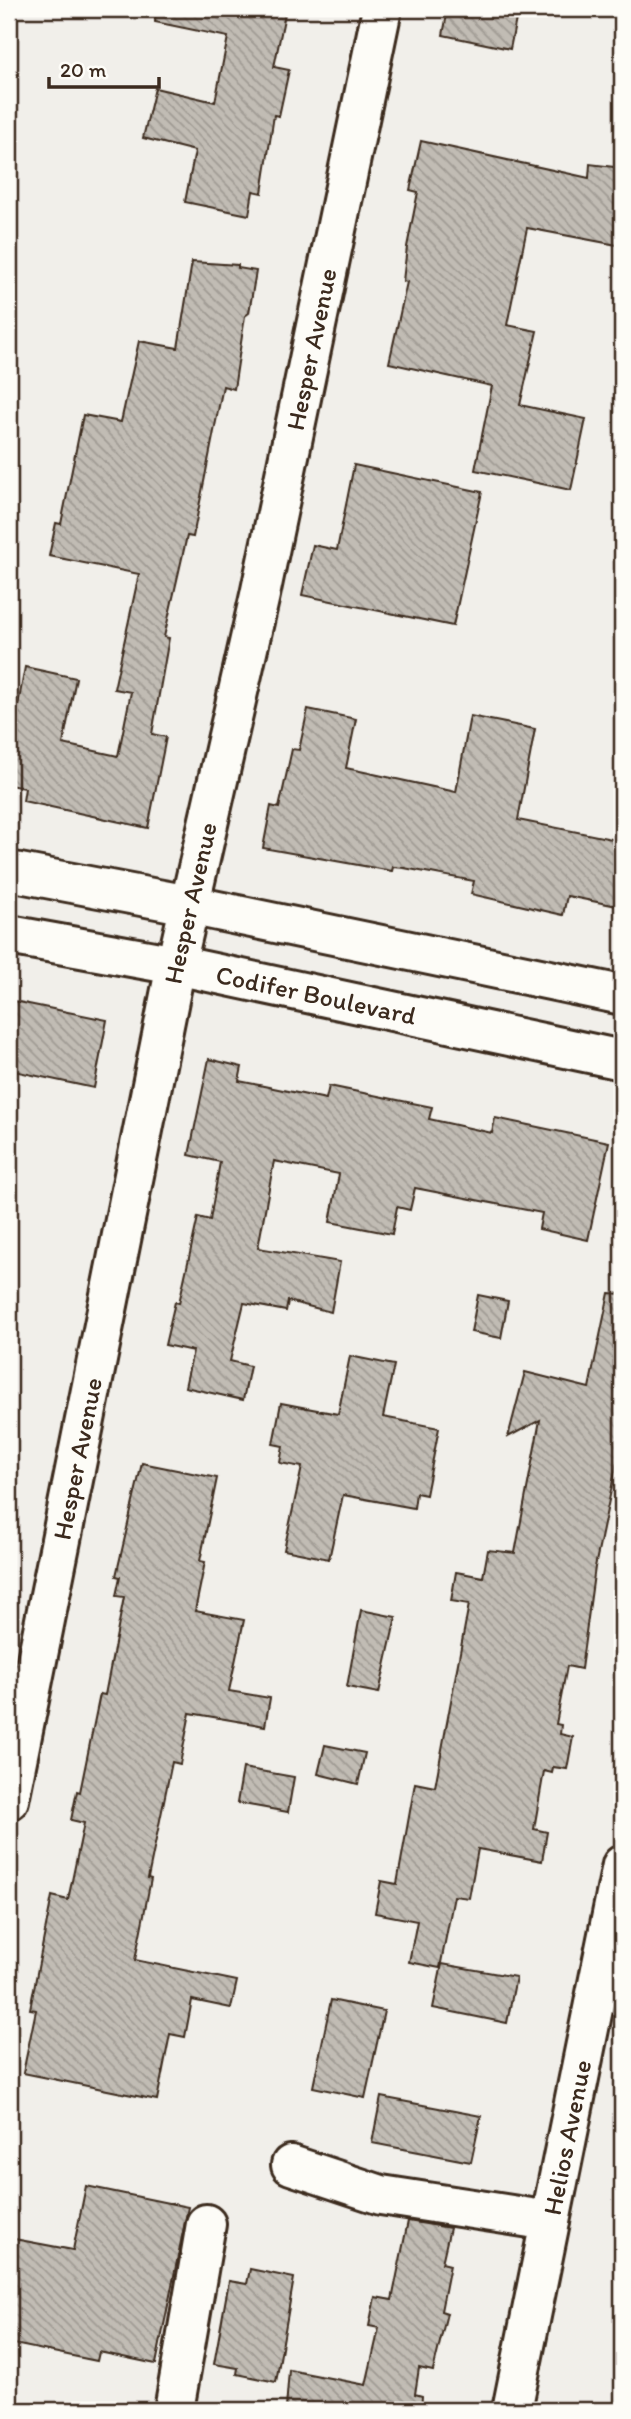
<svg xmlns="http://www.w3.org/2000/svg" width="631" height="2419" font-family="Itim,sans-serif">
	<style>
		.building { fill: url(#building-back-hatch); stroke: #3b2a1e; stroke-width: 2 }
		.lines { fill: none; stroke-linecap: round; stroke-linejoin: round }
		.minor-casing { stroke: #3b2a1e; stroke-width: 44 }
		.minor { stroke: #fdfcf7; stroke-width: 38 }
		.labels { text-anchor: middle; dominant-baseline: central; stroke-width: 5; stroke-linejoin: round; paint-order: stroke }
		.street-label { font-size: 26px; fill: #3b2a1e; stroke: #fdfcf7 }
	</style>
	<defs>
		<pattern id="building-back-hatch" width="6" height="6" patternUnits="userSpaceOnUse" patternTransform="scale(1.75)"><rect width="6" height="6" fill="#c1bcb4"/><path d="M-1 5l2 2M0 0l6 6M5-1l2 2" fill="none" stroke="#9e9992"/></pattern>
	</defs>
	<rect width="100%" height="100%" fill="#f1efea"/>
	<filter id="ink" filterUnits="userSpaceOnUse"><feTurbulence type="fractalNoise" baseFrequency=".0143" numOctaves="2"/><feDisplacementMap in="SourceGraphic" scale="14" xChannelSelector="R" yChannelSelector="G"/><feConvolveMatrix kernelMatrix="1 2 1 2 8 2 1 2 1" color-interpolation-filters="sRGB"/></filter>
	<g filter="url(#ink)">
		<g class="building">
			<polygon points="156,9 286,9 274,67 289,70 279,116 274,115 262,193 253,191 249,215 185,202 195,151 143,138 155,88 215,102 228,37 155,22"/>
			<polygon points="448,9 518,9 510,49 443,35"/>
			<polygon points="421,141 589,178 590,164 622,168 622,218 617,245 527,228 507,325 537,331 520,405 586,419 571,490 475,470 492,386 389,363 407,282 403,281 407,247 418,192 410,190"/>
			<polygon points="192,262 238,265 238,268 256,271 249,313 245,316 234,389 223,386 193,537 187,536 164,637 169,638 152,734 166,737 148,828 23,801 25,788 9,785 9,754 25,667 76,678 63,744 118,756 131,692 114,689 139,574 49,556 56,523 61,524 83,415 121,422 139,341 178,348"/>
			<polygon points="354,465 482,492 453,626 302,595 313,545 337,550"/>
			<polygon points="308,709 356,719 346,768 456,792 470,716 535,729 518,820 622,841 622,907 567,896 563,915 471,894 474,881 404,868 393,867 392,871 263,848 271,806 279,808 292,749 299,750"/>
			<polygon points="9,1000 107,1020 94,1088 9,1070"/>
			<polygon points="209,1059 242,1067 239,1081 259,1085 326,1099 329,1086 432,1107 429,1119 492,1133 495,1118 609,1142 588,1240 539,1229 542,1213 415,1188 410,1210 397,1207 392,1234 330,1222 339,1174 274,1161 258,1248 340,1262 331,1312 288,1301 286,1311 244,1303 230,1361 250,1366 243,1400 185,1387 193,1351 165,1345 175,1302 179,1303 198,1217 210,1220 220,1162 189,1155"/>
			<polygon points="609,1293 622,1294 622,1438 595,1567 581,1669 567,1666 556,1724 561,1725 560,1734 573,1737 567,1769 553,1767 552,1773 544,1771 534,1829 547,1832 542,1861 478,1849 469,1898 454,1896 440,1968 409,1962 417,1921 375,1913 381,1881 397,1884 415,1783 435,1787 469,1604 451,1601 456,1572 483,1577 488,1550 515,1553 540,1420 508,1437 525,1372 589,1388"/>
			<polygon points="478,1295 508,1301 501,1338 471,1332"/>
			<polygon points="350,1356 394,1365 383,1417 439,1428 426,1495 416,1493 414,1508 343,1495 329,1559 284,1550 302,1467 280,1463 283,1446 273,1444 281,1403 338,1414"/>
			<polygon points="142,1463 217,1478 200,1561 205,1562 195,1611 244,1620 229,1691 270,1698 265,1726 190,1713 180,1764 172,1762 148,1878 151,1879 135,1960 237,1981 231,2008 192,2000 185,2037 170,2034 157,2100 23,2073 36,2010 30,2009 52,1896 68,1900 84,1823 71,1820 77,1791 80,1792 100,1694 105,1695 124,1597 116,1596 120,1577 116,1576"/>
			<polygon points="361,1610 396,1617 379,1693 347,1687"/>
			<polygon points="325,1745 365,1753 358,1784 318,1774"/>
			<polygon points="243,1768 294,1777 288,1812 237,1803"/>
			<polygon points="442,1964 516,1977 507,2023 433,2008"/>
			<polygon points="331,2000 384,2011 365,2098 313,2087"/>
			<polygon points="381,2097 481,2116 471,2162 372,2143"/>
			<polygon points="86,2186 188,2207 156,2364 99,2352 97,2361 9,2343 9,2238 73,2250"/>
			<polygon points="408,2221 450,2228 442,2263 450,2265 441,2311 447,2313 433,2371 419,2368 415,2394 422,2396 421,2410 286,2408 289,2370 366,2385 379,2328 369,2326 375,2297 392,2300"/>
			<polygon points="250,2269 294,2278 276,2382 237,2374 238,2368 214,2364 229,2281 247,2284"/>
		</g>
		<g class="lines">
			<g class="minor-casing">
				<g id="minor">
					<polyline points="9,871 189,905 622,995"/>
					<path id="s1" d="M9,935L176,965L622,1060"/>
					<path id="s2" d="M9,1800L176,965L260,595L382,9"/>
					<polyline points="291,2165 381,2195 550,2221"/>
					<polyline points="174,2410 206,2224"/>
					<path id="s3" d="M512,2410L622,1865"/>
				</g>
			</g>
			<use href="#minor" class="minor"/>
		</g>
	</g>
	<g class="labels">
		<g class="street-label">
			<text stroke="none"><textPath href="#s2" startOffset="1482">Hesper Avenue</textPath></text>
			<text stroke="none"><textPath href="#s2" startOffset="915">Hesper Avenue</textPath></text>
			<text stroke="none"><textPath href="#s1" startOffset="313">Codifer Boulevard</textPath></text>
			<text stroke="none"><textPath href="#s2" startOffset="348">Hesper Avenue</textPath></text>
			<text stroke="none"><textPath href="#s3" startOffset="278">Helios Avenue</textPath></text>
		</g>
	</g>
	<rect width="631" height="2419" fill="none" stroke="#fdfcf7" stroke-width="35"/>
	<rect x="18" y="18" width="596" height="2384" fill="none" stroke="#3b2a1e" stroke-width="2.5" filter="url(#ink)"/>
	<path d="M49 77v10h110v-10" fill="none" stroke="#3b2a1e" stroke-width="3.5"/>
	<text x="60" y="77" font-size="21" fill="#3b2a1e" stroke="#fdfcf7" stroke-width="5" paint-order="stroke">20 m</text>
</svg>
